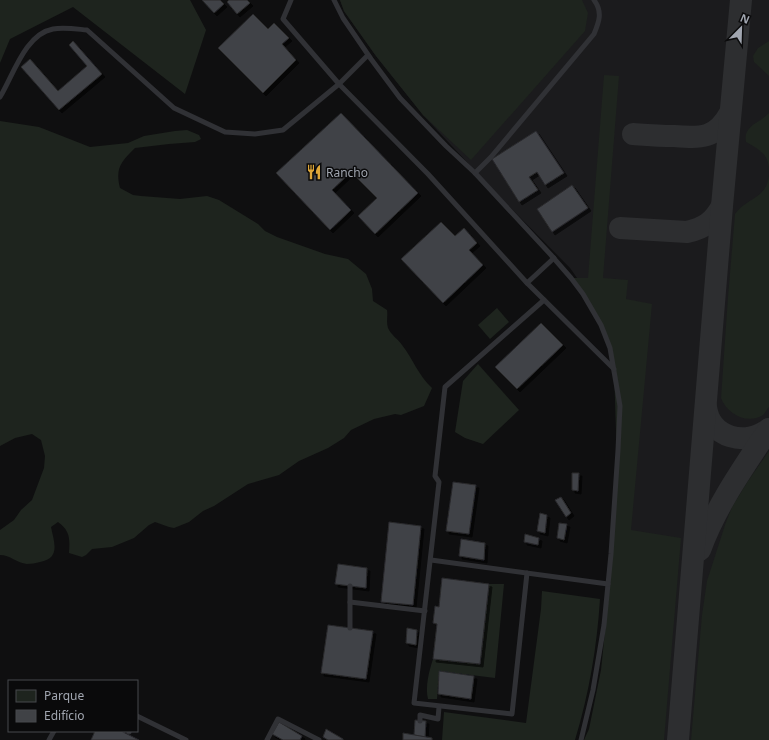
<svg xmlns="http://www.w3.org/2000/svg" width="769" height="740" font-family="'Noto Sans',sans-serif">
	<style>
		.built { fill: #1b1b1d }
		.green { fill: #1e241e }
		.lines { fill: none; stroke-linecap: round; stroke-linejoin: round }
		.taxiway { stroke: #2d2e30; stroke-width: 22 }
		.building { fill: #404246; stroke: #29292c; filter: url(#shadow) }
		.service { stroke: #303135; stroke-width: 5 }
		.labels { text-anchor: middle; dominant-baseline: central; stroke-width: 3; stroke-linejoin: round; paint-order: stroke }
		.poi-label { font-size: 12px; fill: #a1a6b0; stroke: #0a0a0b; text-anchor: start }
	</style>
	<defs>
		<filter id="shadow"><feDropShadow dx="3" dy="3" stdDeviation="0" flood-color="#0009"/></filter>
	</defs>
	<rect width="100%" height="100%" fill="#0f0f10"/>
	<polygon class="built" points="340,0 769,0 769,740 601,740 623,389 603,315 570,268 492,189 423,115 376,56 344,11"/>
	<g class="green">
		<polygon points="0,0 190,0 206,30 185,94 73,7 10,39 0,63"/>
		<polygon points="340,0 582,0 588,13 585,31 471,160 423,115 376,56 344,11"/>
		<polygon points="769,41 769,76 754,62 753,56 758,48"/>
		<polygon points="604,75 619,76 603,278 628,280 626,299 652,304 631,530 681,538 664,740 584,740 589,729 601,670 610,583 617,462 614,369 601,325 571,278 588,278"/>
		<path d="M769,113V167C767,153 758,149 746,142C743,125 760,123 769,113Z"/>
		<path d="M0,121L39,127L90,147L128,143L144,136L175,131L187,130L199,135L201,139L195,142L169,144L135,148C121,162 115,168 120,188L133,195L141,196L180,199L207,196L219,200L258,224L265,231L277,237L325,254L348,259L366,274L372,289L373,301L387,310C388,316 386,322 388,328C391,335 398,339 402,345C413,359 418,375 432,388L424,406L401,415L395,414L374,419L351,430L344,438L328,448L299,461L279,475L248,484L214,506L203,511L189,522L174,528L169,527L155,522L149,525L134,538L112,547L92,549L86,555L82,557L69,553C70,538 70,531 58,522L51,527C54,542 61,558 40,562C36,563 31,564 27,564C17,563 10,555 0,555V530L14,520L21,510L32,500L44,468L45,456L41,440L32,434L15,438L0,446Z"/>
		<path d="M769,175V407C767,409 765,413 763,415C747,425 727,414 721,398L728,297L735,214C746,198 767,199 769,175Z"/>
		<polygon points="497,308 509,322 490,339 478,325"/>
		<polygon points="478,364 519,410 483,444 465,438 455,432 463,381"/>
		<polygon points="769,451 769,740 691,740 702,615 707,581 725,525 732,507 748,481"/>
		<path d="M489,584H504L495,678L439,671L437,699H428C425,687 429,671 433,659L480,664Z"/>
		<path d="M542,591L600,599C597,647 589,694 575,740H442L444,712L526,723L541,609Z"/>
	</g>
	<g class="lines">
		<g class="taxiway">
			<path d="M633,134C647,135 660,136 674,136C701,138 716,139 730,113"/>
			<path d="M620,228L687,232C705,228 714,221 722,206"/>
			<path d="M706,407C710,438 746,447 769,429"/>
			<path d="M700,550C716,506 743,468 769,429"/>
			<polyline points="678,740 722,206 741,0"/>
		</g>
	</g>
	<g class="building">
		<polygon points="202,0 220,0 224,4 214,13"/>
		<polygon points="229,0 247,0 250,3 237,14 227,2"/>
		<polygon points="253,14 268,29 274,23 289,38 282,44 296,60 263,93 218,48"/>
		<polygon points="73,41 102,74 59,110 21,67 30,59 58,91 87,66 69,45"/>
		<polygon points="341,113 418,193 375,234 358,216 377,198 351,172 332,190 351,210 330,230 276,173"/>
		<polygon points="536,131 564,173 545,185 537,172 529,177 538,190 519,202 492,159"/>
		<polygon points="572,185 588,208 552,232 537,209"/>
		<polygon points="441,222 455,236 464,228 477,243 469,250 483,265 443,303 401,259"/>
		<polygon points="541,323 563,345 517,389 495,367"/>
		<polygon points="572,473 579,473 578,491 572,490"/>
		<polygon points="453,482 476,485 469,534 446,531"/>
		<polygon points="561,497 571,513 566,517 555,500"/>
		<polygon points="540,513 547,515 545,533 537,531"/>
		<polygon points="389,522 421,526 413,605 381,602"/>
		<polygon points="559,523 567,524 564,540 557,538"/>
		<polygon points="525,534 539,538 538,545 524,542"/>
		<polygon points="461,539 485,543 484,560 459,556"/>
		<polygon points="338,564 367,568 366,588 335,584"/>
		<polygon points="442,578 489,584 480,664 433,659 437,624 433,623 435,606 439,607"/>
		<polygon points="328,625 373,631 366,679 321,673"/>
		<polygon points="407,628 417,630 416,645 406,643"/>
		<polygon points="439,671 474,676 471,699 438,694"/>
		<polygon points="415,720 426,721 425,737 414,735"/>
		<polygon points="279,722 302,736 300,740 283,740 272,734"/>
		<polygon points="326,729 343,739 343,740 328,740 323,737"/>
		<polygon points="95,731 121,731 139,740 91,740"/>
		<polygon points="403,733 432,738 432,740 403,740"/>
	</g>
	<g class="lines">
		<g class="service">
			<polyline points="291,0 283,19 339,84 428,174 527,283"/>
			<polyline points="334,0 343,18 371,59 400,98 446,146 475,173 551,255 571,278 583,294 601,325 610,348 620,406 618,450 611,554 604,625 593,690 581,740"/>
			<path d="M0,97C13,76 25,34 53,29C64,27 76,29 87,30L174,108L225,132L255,134L283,130L339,84L368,55"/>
			<path d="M475,173L491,157L594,34C599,22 603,12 594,0"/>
			<polyline points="554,258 527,283 614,369"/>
			<polyline points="431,560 608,584"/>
			<polyline points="527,573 512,714 414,703 439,482 435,476 445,387 544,300"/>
			<polyline points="350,602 425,611"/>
			<polyline points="350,628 350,586"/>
			<polyline points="137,716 186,740"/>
			<polyline points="420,721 420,715 438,719 439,707"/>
			<polyline points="129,732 129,731"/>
			<polyline points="49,740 54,731"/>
			<polyline points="267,740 278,719 319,740"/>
		</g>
	</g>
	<defs>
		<g id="restaurant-bare" transform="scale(1.2)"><path d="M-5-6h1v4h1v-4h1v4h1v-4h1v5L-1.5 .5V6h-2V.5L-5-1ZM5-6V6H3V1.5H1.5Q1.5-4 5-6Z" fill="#dfa738" stroke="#0a0a0b" stroke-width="2.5" paint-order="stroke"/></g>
	</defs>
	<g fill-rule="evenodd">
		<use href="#restaurant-bare" x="314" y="172"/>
	</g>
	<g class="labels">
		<g class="poi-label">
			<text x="326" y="172">Rancho</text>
		</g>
	</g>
	<rect x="8" y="680" width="130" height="52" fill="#0a0a0b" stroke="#46484d"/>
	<rect x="16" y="690" width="20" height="12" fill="#1e241e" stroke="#46484d"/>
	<text x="44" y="700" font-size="12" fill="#a1a6b0">Parque</text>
	<rect x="16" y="710" width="20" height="12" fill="#404246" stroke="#46484d"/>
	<text x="44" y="720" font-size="12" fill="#a1a6b0">Edifício</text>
	<g transform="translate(741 28) rotate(23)" stroke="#0a0a0b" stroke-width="3" paint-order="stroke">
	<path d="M0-3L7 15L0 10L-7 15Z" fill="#a1a6b0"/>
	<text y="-6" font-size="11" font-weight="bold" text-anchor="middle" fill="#a1a6b0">N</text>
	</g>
</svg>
